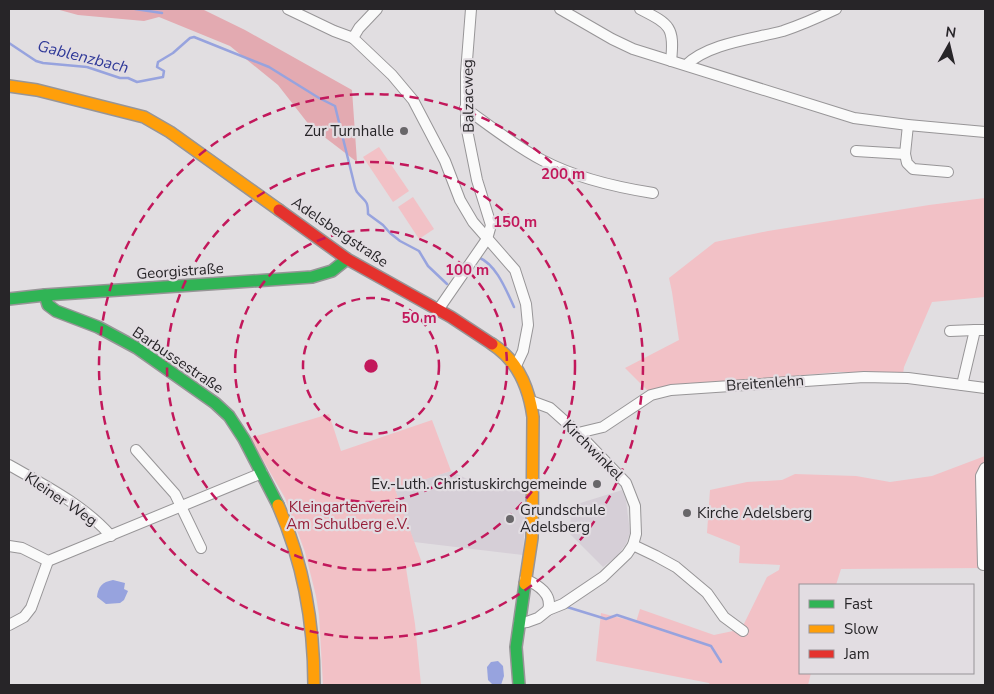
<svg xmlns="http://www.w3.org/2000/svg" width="994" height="694" font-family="'Nunito Sans',sans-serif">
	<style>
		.built { fill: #d6cfd7 }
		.green { fill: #f2c1c6 }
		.forest { fill: #e3aab1 }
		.water { fill: #97a3de }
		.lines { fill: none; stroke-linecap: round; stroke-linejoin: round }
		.stream { stroke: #97a3de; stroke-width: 2.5 }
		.street-casing { stroke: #979597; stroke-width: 12 }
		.fast-casing { stroke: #979597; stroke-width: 14 }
		.slow-casing { stroke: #979597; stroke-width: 14 }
		.jam-casing { stroke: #979597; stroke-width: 14 }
		.street { stroke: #fafafa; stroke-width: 10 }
		.fast { stroke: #30b455; stroke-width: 11 }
		.slow { stroke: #ff9f0a; stroke-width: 11 }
		.jam { stroke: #e5322d; stroke-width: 11 }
		.ring { fill: none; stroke: #c2185b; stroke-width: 2.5; stroke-dasharray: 9 6 }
		.poi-dot { fill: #686669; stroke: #e2dde2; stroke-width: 2 }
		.labels { text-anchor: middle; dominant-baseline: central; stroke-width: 4.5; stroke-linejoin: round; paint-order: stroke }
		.street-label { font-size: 15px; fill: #272528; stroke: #e2dde2 }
		.poi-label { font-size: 15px; fill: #272528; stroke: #e2dde2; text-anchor: end }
		.park-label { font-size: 15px; fill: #961e38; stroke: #e2dde2 }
		.water-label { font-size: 16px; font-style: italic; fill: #2f3998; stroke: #e2dde2 }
		.centre { fill: #c2185b; stroke: #e2dde2; stroke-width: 2.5 }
		.ring-label { font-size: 15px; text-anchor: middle; font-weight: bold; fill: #c2185b; stroke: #e2dde2; stroke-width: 4.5; stroke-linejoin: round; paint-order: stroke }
	</style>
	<rect width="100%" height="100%" fill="#e1dee1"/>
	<g class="built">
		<polygon points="451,471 483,487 527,488 523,555 414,542 395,489"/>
		<polygon points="622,490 626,500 630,533 626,544 617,556 603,567 570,534 571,506"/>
	</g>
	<g class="green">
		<polygon points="379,147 409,191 393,202 363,157"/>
		<polygon points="413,197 434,229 419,239 398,207"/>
		<polygon points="985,198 985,297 932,302 904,367 903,374 838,372 671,387 649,392 625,368 679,340 672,292 669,278 715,242 768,231 929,205"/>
		<polygon points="329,414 341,451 432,420 451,471 395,489 422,563 406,568 415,624 421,685 323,685 319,615 316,596 305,552 285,498 250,438"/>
		<polygon points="985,456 985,568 841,569 836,585 800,585 800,673 811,673 808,685 710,685 709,683 596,661 601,613 636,622 640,609 714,635 733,631 739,634 767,577 779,570 780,565 739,563 740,546 707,533 710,490 747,482 782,480 795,474 856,476 890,482 932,476"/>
	</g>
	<polygon class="forest" points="56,9 202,9 245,30 352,90 357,162 310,126 278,85 230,46 159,17 144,21 78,15"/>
	<g class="water">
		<path d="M113,580L125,583L124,589L128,591L124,600L120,603L106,604L97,597C98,587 102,582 113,580Z"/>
		<polygon points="498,661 503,666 504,676 501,685 493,685 488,680 487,667 491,662"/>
	</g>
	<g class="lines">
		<g class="stream">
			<polyline points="135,9 162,13"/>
			<path d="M9,43L36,61L43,63L87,67L120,78H128L137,82L163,77L164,71L157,67L158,62L173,53L190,38L194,37L269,67L319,98L335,106L353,179C354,183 355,189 357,192C365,202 368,199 368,214L383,225L390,233L400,241L419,251L428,266L447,284"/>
			<path d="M478,257C497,265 506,290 514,307"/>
			<polyline points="567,607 606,619 617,615 711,646 721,662"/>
		</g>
		<g class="street-casing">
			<g id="street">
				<polyline points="288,9 334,31 353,38"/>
				<polyline points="377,9 359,28 353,38 392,75 413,100 445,161 460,200 473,222 515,270 526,304 528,325 523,351 516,366"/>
				<polyline points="560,9 612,39 633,49 854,118 908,125 985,132"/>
				<path d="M640,9C669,24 675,26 671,61"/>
				<path d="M686,65C709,43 753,39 783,31C801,25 819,17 836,9"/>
				<path d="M465,108C490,126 515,146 542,160C576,178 615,187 653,193"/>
				<polyline points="856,151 905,154 908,125"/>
				<polyline points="905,154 907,163 913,169 948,172"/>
				<polyline points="438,310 487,239 491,225 477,180 466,125 466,73 471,9"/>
				<polyline points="950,331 975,330"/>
				<polyline points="962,385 975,330 985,330"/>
				<polyline points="578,433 603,427 651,395 671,390 864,377 908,378 985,388"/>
				<polyline points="136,450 175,494 201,548"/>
				<path d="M9,465C44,485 84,505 111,536"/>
				<polyline points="633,545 656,556 676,567 707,593 724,617 743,631"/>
				<polyline points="9,546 22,548 48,561 262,473"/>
				<polyline points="983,565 981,476 985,468"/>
				<path d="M525,579C538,585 553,594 548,610"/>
				<polyline points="519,623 527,622 538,618 548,610 563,604 603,577 627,554 633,545 636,534 635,506 626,483 578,433 550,408 531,401"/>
				<polyline points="9,625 24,617 31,608 48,561"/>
			</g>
		</g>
		<g class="fast-casing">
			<g id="fast">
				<polyline points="45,295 48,305 56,311 98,327 137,348 215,403 229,416 244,439 278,505"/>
				<polyline points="9,299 45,295 312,277 332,271 347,259"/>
				<polyline points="519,685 516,647 525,584"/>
			</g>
		</g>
		<g class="slow-casing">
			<g id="slow">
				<polyline points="9,86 37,90 144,117 170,132 279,210"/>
				<path d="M492,344C517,360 529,388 533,417L532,538L525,584"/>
				<path d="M278,505C304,564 314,622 314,685"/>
			</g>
		</g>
		<g class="jam-casing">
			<polyline id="jam" points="279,210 347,259 451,317 492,344"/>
		</g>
		<use href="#street" class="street"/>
		<use href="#fast" class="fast"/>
		<use href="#slow" class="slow"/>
		<use href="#jam" class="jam"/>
	</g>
	<g class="ring">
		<circle cx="371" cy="366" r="68"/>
		<circle cx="371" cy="366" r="136"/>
		<circle cx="371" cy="366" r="204"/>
		<circle cx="371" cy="366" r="272"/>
	</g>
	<g class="poi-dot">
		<circle cx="404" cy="131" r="5"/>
		<circle cx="597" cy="484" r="5"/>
		<circle cx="687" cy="513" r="5"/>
		<circle cx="510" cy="519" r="5"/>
	</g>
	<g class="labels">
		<g class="street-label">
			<text transform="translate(468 96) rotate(-91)">Balzacweg</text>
			<text transform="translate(340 232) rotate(34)">Adelsbergstraße</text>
			<text transform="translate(180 271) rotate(-4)">Georgistraße</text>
			<text transform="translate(178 360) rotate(34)">Barbussestraße</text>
			<text transform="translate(765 383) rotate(-4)">Breitenlehn</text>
			<text transform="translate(593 450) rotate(45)">Kirchwinkel</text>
			<text transform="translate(61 499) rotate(34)">Kleiner Weg</text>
		</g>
		<g class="poi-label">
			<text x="394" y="131">Zur Turnhalle</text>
			<text x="587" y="484">Ev.-Luth. Christuskirchgemeinde</text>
			<text x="520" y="510" text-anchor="start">Grundschule<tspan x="520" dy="17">Adelsberg</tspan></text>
			<text x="697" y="513" text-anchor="start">Kirche Adelsberg</text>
		</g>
		<g class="park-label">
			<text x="348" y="507">Kleingartenverein<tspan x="348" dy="17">Am Schulberg e.V.</tspan></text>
		</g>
		<g class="water-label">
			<text transform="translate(83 57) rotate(14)">Gablenzbach</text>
		</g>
	</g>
	<circle cx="371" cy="366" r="8" class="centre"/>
	<g class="ring-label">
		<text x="563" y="179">200 m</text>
		<text x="515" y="227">150 m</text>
		<text x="467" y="275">100 m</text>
		<text x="419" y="323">50 m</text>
	</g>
	<rect width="994" height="694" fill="none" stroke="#272528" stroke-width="20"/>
	<rect x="799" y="584" width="175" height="90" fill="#e2dde2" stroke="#979398"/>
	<rect x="809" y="600" width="25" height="8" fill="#30b455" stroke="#979398"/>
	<text x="844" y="609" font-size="15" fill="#272528">Fast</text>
	<rect x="809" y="625" width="25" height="8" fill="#ff9f0a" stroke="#979398"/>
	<text x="844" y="634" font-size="15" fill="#272528">Slow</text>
	<rect x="809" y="650" width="25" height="8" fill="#e5322d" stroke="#979398"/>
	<text x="844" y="659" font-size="15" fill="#272528">Jam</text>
	<g transform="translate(949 45) rotate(8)" stroke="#e2dde2" stroke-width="4" paint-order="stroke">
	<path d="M0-4L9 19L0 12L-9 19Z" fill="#272528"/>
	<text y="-8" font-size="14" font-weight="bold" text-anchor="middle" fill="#272528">N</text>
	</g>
</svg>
